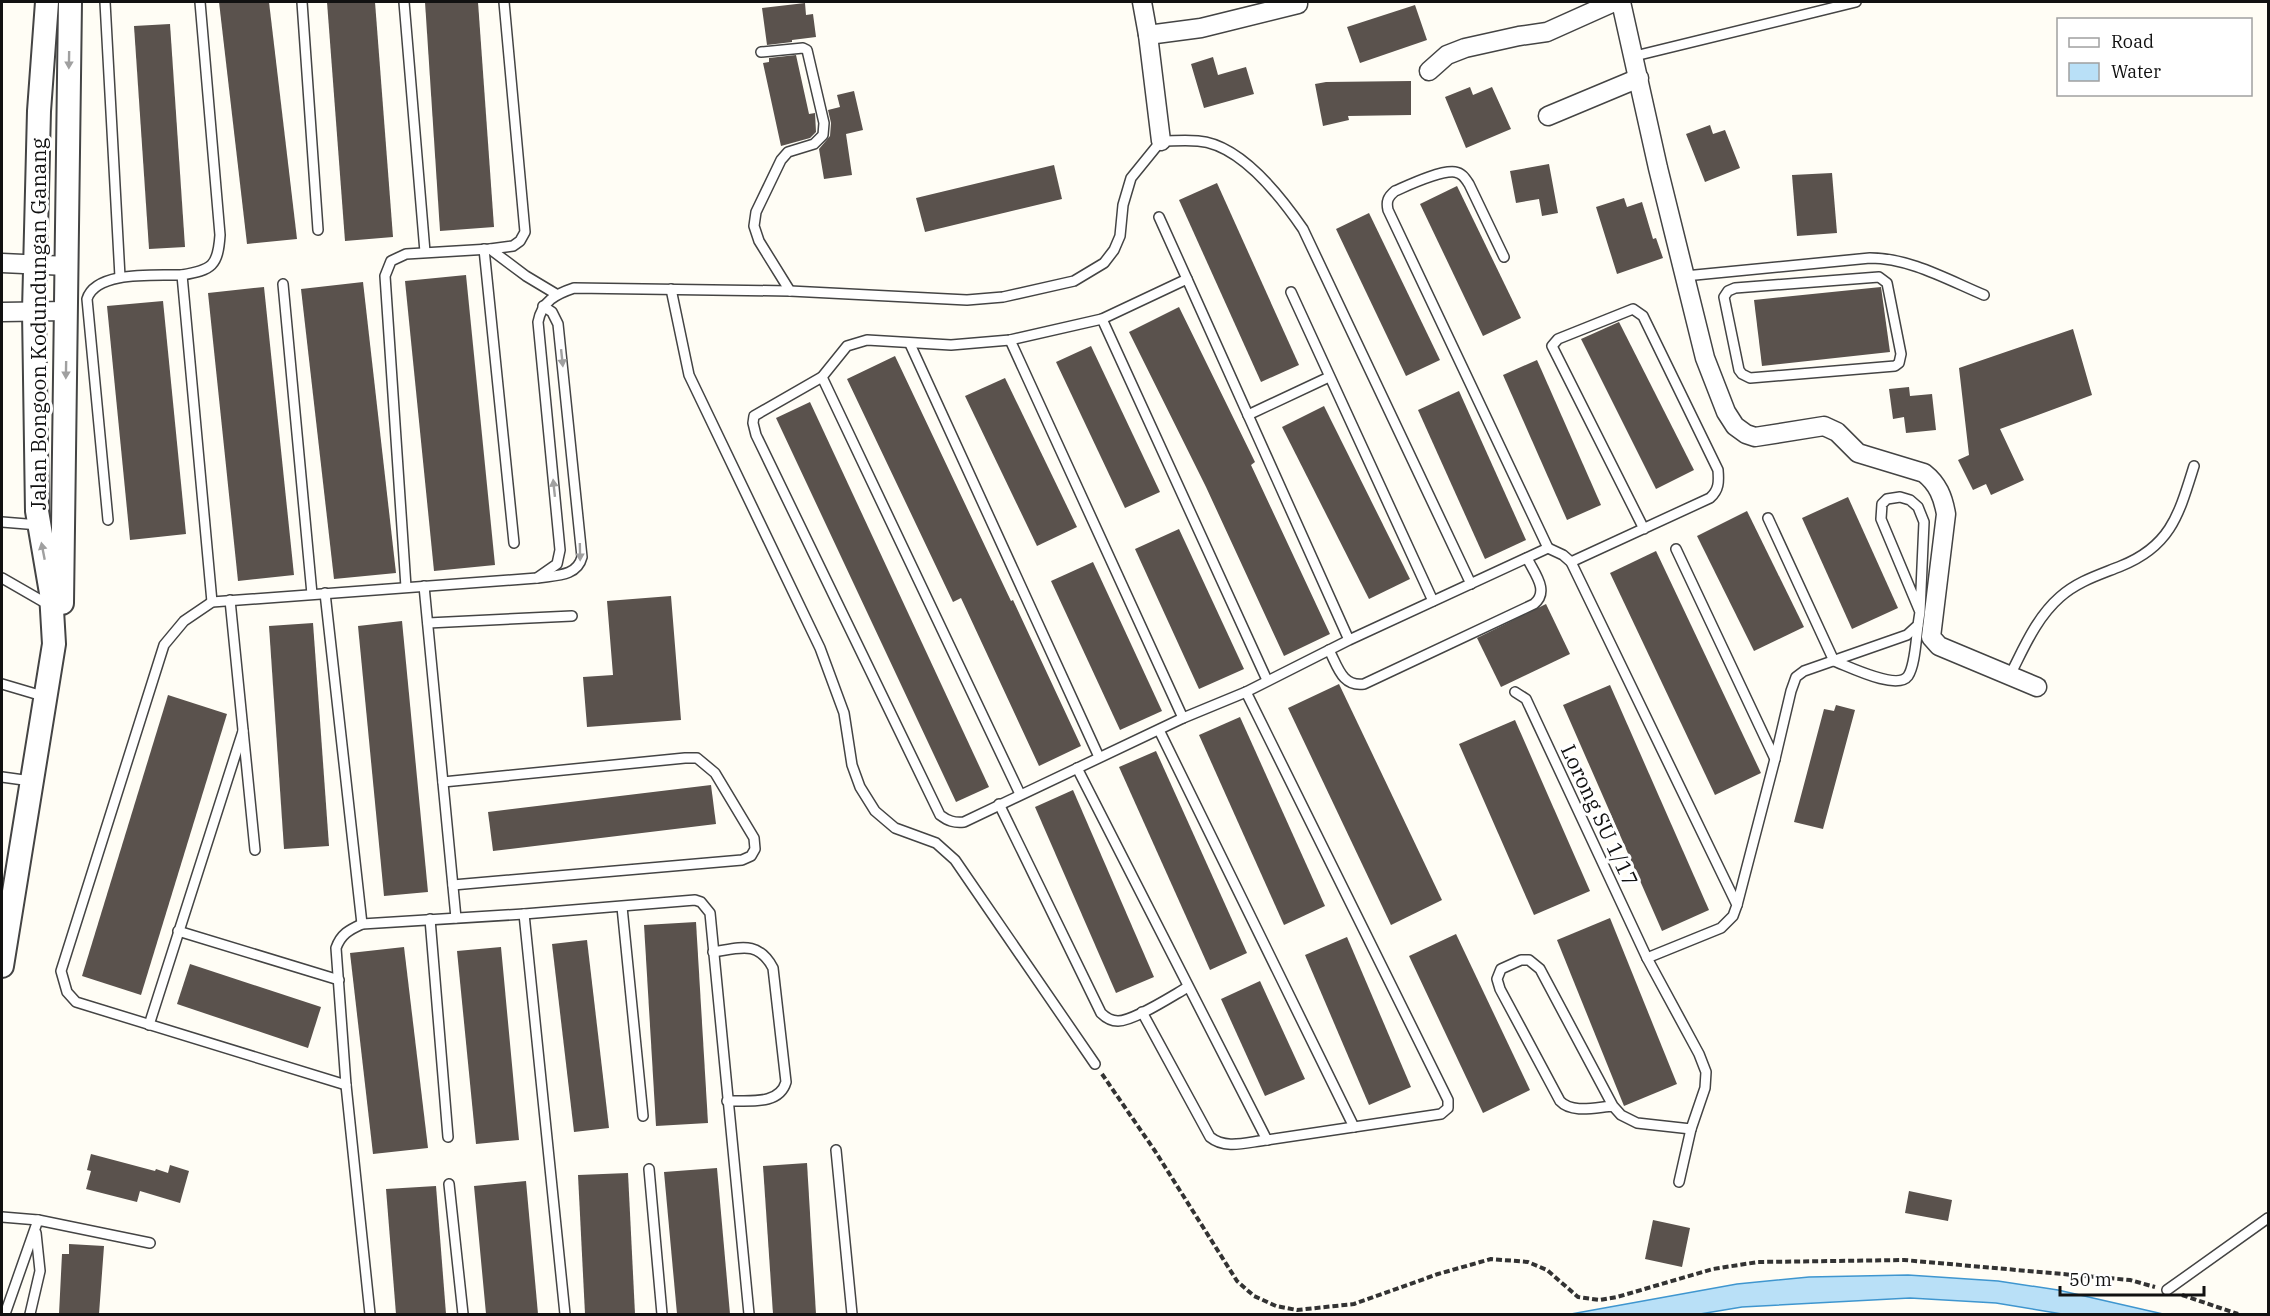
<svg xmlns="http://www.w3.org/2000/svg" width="2270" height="1316" font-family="'IBM Plex Serif',serif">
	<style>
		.water { fill: #b9e0f7; stroke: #3f96cf; stroke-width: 1.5 }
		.building { fill: #5a524d }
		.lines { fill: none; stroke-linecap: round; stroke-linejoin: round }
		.service-casing { stroke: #444; stroke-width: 12 }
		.minor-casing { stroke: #444; stroke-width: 21 }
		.tertiary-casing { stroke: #444; stroke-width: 26 }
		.path { stroke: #333; stroke-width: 4; stroke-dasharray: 6 3; stroke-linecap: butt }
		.service { stroke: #fff; stroke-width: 9 }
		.minor { stroke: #fff; stroke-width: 18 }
		.tertiary { stroke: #fff; stroke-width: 22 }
		.oneway { fill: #a0a0a0 }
		.labels { text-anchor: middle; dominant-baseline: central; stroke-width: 6; stroke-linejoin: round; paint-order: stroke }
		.street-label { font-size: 21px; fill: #111; stroke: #fff }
	</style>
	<rect width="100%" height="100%" fill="#fffdf5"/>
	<polygon class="water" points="1908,1275 1998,1281 2058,1290 2163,1314 2062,1314 1996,1303 1910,1298 1742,1307 1700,1314 1571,1314 1737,1284 1809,1277"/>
	<g class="building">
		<polygon points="219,2 269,2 297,239 247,244"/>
		<polygon points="327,2 375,2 393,237 345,241"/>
		<polygon points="425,2 478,2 494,227 440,231"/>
		<polygon points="805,3 806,15 813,14 816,37 792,40 792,42 767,45 762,8"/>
		<polygon points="1415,5 1427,40 1360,63 1347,27"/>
		<polygon points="170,24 185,247 149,249 134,26"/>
		<polygon points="796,55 809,114 815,113 816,132 810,138 781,146 763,63 769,62 769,58"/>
		<polygon points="1213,57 1218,75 1246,67 1254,94 1204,108 1191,64"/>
		<polygon points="1411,81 1411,115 1348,116 1349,120 1323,126 1315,84 1326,82"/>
		<polygon points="1470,87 1473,95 1492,87 1511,129 1466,148 1445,97"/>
		<polygon points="854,91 863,130 846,134 852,175 824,179 819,149 830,136 831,123 828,110 840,107 837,95"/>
		<polygon points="1710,125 1713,134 1725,130 1740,168 1705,182 1686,134"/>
		<polygon points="1549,164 1558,213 1542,216 1539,199 1516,203 1510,171"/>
		<polygon points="1054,165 1062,199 925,232 916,198"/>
		<polygon points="1832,173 1837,233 1797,236 1792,175"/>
		<polygon points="1217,183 1299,365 1261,382 1179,200"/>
		<polygon points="1457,186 1521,318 1483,336 1420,204"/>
		<polygon points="1624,198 1627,207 1642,202 1653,239 1656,238 1663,258 1617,274 1596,207"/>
		<polygon points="1369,213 1440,360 1406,376 1336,229"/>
		<polygon points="466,275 495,565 434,571 405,281"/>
		<polygon points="363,282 396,573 334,579 301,289"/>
		<polygon points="264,287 294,575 238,581 208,293"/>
		<polygon points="1881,287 1890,352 1762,366 1754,300"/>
		<polygon points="163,301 186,534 130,540 107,306"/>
		<polygon points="1179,307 1255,462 1251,465 1330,634 1284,656 1206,487 1129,332"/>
		<polygon points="1619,322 1694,470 1656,489 1581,339"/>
		<polygon points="2073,329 2092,395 2000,429 2024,480 1991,495 1986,484 1973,490 1958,460 1969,455 1959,368"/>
		<polygon points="1091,346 1160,492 1125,508 1056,362"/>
		<polygon points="895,356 1011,601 1013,600 1081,746 1039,766 961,598 953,602 847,379"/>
		<polygon points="1537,360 1601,505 1567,520 1503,375"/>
		<polygon points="1005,378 1077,527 1037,546 965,396"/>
		<polygon points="1909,387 1910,396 1932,394 1936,430 1906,433 1904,417 1893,419 1889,389"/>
		<polygon points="1459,391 1526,540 1485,559 1418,410"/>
		<polygon points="810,402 989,787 956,802 776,418"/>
		<polygon points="1324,406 1410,579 1369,599 1282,427"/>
		<polygon points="1848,497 1898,608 1852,629 1802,518"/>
		<polygon points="1747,511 1804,627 1754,651 1697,536"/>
		<polygon points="1179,529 1244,669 1199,689 1135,549"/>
		<polygon points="1656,551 1761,773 1715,795 1610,573"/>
		<polygon points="1093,562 1162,711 1120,730 1051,581"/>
		<polygon points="671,596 681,720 587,727 583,677 613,675 607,601"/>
		<polygon points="1546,604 1570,654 1501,687 1477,638"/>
		<polygon points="402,621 428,892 384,896 358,626"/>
		<polygon points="313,623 329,846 284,849 269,626"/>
		<polygon points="1339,684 1442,900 1391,925 1288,708"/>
		<polygon points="1610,685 1709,910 1662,931 1563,705"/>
		<polygon points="168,695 227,714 141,995 82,976"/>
		<polygon points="1836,705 1855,710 1823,829 1794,822 1824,709 1834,711"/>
		<polygon points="1240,717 1325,906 1284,925 1199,735"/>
		<polygon points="1515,720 1590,891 1534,915 1459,744"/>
		<polygon points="1156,751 1247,953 1210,970 1119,767"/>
		<polygon points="711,785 716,824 493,851 488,812"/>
		<polygon points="1073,790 1154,977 1116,993 1035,807"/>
		<polygon points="1610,918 1677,1084 1624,1106 1557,940"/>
		<polygon points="696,922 708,1123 656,1126 644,925"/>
		<polygon points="1456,934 1530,1090 1483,1113 1409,956"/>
		<polygon points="1347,937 1411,1087 1369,1105 1305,955"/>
		<polygon points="587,940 609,1128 574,1132 552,944"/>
		<polygon points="404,947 428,1148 373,1154 350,953"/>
		<polygon points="501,947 519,1140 476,1144 457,951"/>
		<polygon points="190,964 321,1007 308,1048 177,1004"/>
		<polygon points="1260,981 1305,1079 1265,1096 1221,999"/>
		<polygon points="91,1154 155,1171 156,1169 168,1173 170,1165 189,1171 180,1203 140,1191 137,1202 86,1189 91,1171 87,1170"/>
		<polygon points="807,1163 816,1314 773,1314 763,1166"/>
		<polygon points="717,1168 730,1314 677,1314 664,1172"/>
		<polygon points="628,1173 635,1314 585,1314 578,1175"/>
		<polygon points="526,1181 538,1314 486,1314 474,1186"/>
		<polygon points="436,1186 446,1314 396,1314 386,1189"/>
		<polygon points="1909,1191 1952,1200 1948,1221 1905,1213"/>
		<polygon points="1653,1220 1690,1228 1682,1267 1645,1259"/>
		<polygon points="69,1244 104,1246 99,1314 59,1314 62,1254 69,1254"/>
	</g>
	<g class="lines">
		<g class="service-casing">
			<g id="service">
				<polyline points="105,2 120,277"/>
				<path d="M200,2L220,235C218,266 212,270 182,275L212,602"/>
				<polyline points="302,2 318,230"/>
				<polyline points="404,2 425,252"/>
				<polyline points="761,52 803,48 807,50 824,123 823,135 814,144 788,152 781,160 756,212 754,226 759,241 790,291"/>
				<polyline points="1635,56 1856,2"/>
				<polyline points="1159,217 1187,279"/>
				<polyline points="484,249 514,543"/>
				<polyline points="490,249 526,276 556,294"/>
				<path d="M1504,257L1469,184C1465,178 1462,173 1455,172C1440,170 1409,185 1395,191C1388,197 1386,201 1388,210L1548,548"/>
				<path d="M1685,276L1870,258C1910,258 1948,280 1984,295"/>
				<polygon points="1879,277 1887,283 1901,354 1899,363 1895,366 1750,378 1742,374 1739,370 1724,297 1728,291 1735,288"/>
				<polyline points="283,284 312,594"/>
				<polyline points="671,289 689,375 820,648 844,713 852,765 860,787 875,811 895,828 936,843 955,860 1095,1064"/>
				<polyline points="1291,292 1433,601"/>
				<polyline points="1102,319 1267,680"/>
				<polyline points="1010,340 1183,718"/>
				<polyline points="910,344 1099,757"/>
				<polyline points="822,377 1020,794"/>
				<polyline points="1248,415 1329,377"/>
				<path d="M1768,518L1834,661C1848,666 1897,691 1908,676C1915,666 1916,639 1918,626"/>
				<path d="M108,520L87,299C96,270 157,276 182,275"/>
				<polyline points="2,522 39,525"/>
				<polyline points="1676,549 1775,759"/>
				<path d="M1571,562L1710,498C1719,490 1719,482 1718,470L1643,316L1633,309L1558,339L1552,346L1644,529"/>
				<polyline points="2,578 49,605"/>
				<path d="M537,578L557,564L560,550L538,322C542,301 556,294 574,288L790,291L967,300L1003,297L1074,281L1104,263L1114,250L1120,236L1123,205L1131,178L1161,141C1173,141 1186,140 1198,141C1240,144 1281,197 1303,229L1471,584"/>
				<polyline points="424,586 456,918"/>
				<polyline points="406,587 385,276 391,261 406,254 490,249 513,246 520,241 525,232 504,2"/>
				<polyline points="325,593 362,924"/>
				<polyline points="230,600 255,850"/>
				<polyline points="428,623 572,616"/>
				<path d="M1349,640L1187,279L1102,319L1010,340L951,345L867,340L847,346L822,377L754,416L753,423L756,435L940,815C948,821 954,823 964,822L1183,718L1246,692L1349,640L1548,548L1563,555L1571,562L1737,905L1733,916L1721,928L1647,958"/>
				<path d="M1329,650C1338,667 1342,687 1364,684L1534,604C1550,591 1534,573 1527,558"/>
				<path d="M2010,675C2024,648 2036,618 2060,597C2078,581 2099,575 2121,566C2171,546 2179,514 2194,466"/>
				<polyline points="2,684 46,697"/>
				<path d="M1515,692L1526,699L1647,958L1699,1054L1706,1072L1705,1088L1691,1129L1637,1123L1621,1115L1613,1106L1540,969L1529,960H1521L1501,969L1497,979L1500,989L1560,1101C1572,1114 1597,1107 1613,1106"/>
				<polyline points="1159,730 1354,1127"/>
				<polyline points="1077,768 1267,1140 1441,1114 1448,1108 1448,1100 1246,692"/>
				<polyline points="2,777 31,781"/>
				<polyline points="443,782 685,758 697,758 715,773 754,838 755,849 751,856 742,860 453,885"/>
				<path d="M999,804L1101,1013C1105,1017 1111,1021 1118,1021C1134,1021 1172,996 1188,987"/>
				<polyline points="1737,905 1775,759 1791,691 1796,677 1804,671 1907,635 1918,625 1920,612 1924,522 1918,507 1910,500 1900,497 1887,499 1882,504 1881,519 1920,612"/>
				<polyline points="622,907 643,1116"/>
				<polyline points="524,914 565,1314"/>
				<polyline points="430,919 448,1137"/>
				<polyline points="178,931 339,980"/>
				<path d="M713,952C740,948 758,940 773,968L786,1082C779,1106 748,1100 727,1101"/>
				<path d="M1142,1012L1210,1137C1226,1150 1247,1142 1267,1140"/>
				<polyline points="149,1025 243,731"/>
				<path d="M346,1085L76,1002L67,992L61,971L164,645L184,621L212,602L537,578C555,575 577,577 582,557L558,324L552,312L543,306"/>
				<polyline points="836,1150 852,1314"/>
				<polyline points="649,1169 662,1314"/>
				<polyline points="1679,1182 1691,1129"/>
				<polyline points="449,1184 463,1314"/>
				<polyline points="2,1217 38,1220"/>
				<polyline points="2167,1290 2268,1218"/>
				<polyline points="5,1314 38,1220 150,1243"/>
				<polyline points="30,1314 40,1271 36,1233"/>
				<path d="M370,1314L346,1085L336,948C341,934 349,930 362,924L524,914L695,900L701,902L710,913L749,1314"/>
			</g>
		</g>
		<g class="minor-casing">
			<g id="minor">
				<polyline points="1142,2 1148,35 1161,141"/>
				<path d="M1621,2L1658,168L1705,358L1726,412L1735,426L1746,434L1755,437L1824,426L1837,432L1858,453L1924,473C1938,484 1943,497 1946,514L1931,637L1939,646L2037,687"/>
				<polyline points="1148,35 1201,28 1298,4"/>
				<polyline points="1429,71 1447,55 1465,48 1519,36 1547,32 1614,2"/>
				<polyline points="1548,116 1639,78"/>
				<polyline points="2,263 67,266"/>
				<polyline points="2,312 66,311"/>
			</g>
		</g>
		<g class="tertiary-casing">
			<g id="tertiary">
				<polyline points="62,603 70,2"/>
				<polyline points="2,966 54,644 51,593 37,511 34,311 39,111 47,2"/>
			</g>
		</g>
		<g class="path">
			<polyline points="1102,1074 1155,1151 1237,1281 1254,1296 1276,1306 1297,1310 1354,1304 1438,1274 1491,1259 1528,1262 1547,1270 1578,1297 1600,1300 1617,1297 1713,1269 1758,1262 1904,1260 2130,1280 2155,1287"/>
			<polyline points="2182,1295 2238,1314"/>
		</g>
		<use href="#service" class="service"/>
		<use href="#minor" class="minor"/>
		<use href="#tertiary" class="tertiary"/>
	</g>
	<defs><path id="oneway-solid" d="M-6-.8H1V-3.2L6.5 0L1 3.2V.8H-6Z" transform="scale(1.5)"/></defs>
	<g class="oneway">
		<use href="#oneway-solid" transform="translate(69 60) rotate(91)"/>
		<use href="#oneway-solid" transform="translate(562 358) rotate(84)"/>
		<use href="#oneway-solid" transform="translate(66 370) rotate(91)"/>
		<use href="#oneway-solid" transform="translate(554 488) rotate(-96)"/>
		<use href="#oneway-solid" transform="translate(43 551) rotate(-101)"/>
		<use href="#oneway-solid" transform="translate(580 552) rotate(89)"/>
	</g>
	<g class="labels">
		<g class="street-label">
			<text transform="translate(38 324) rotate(-90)">Jalan Bongoon Kodundungan Ganang</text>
			<text transform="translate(1600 815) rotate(65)">Lorong SU 1/17</text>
		</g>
	</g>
	<rect width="2270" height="1316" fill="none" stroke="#111111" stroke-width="6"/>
	<rect x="2057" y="18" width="195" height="78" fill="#ffffff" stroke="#a0a0a0" stroke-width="1.5"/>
	<rect x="2069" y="38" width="30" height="9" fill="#ffffff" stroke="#a0a0a0" stroke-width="1.5"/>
	<text x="2111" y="48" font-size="18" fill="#111111">Road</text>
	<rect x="2069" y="63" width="30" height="18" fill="#b9e0f7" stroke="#a0a0a0" stroke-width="1.5"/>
	<text x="2111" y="78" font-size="18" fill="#111111">Water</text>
	<path d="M2060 1286v9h144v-9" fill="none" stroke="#111111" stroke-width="3"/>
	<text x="2069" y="1286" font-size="18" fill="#111111" stroke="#ffffff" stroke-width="4.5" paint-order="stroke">50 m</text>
</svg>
